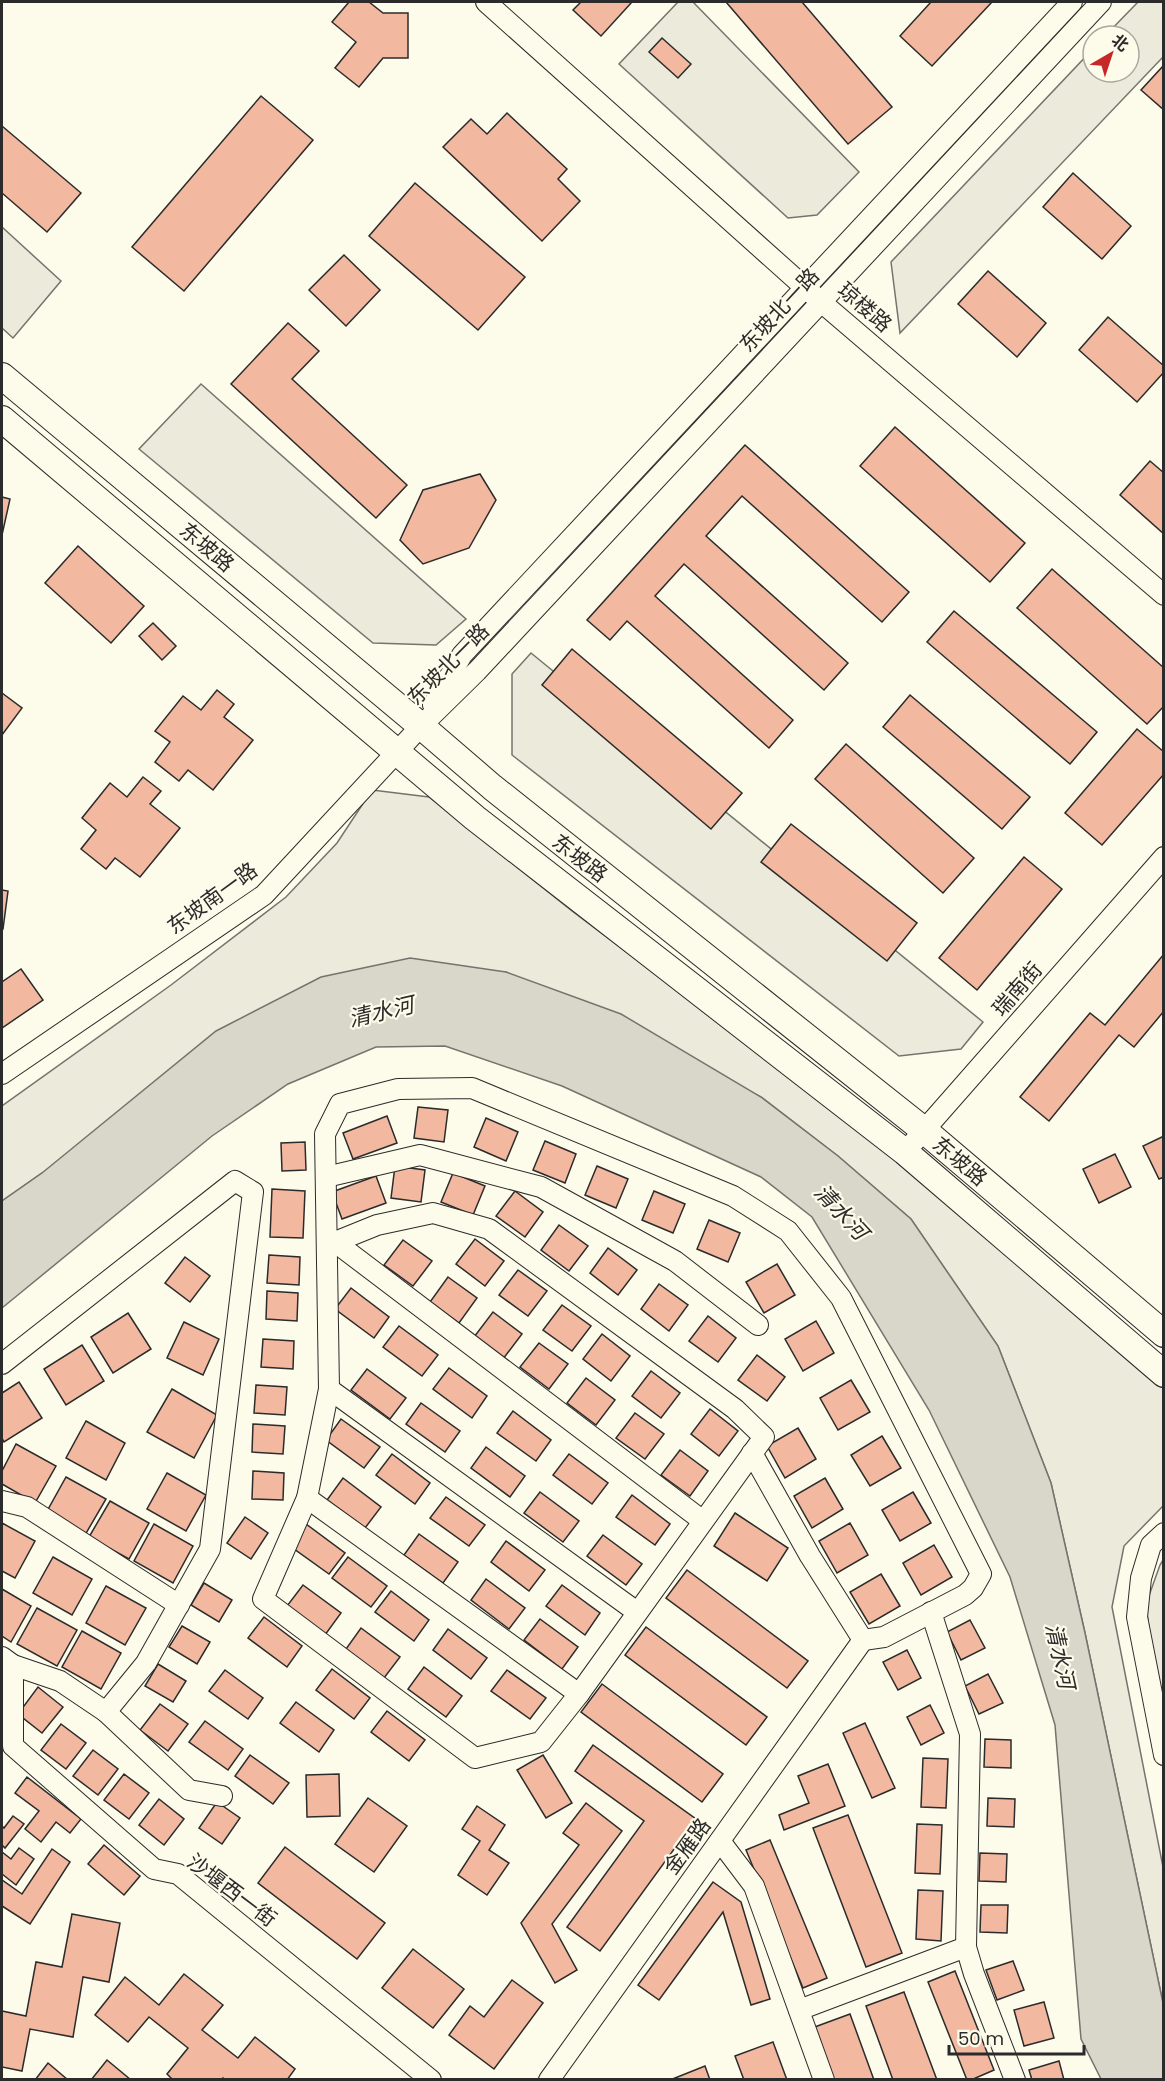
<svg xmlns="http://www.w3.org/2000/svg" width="1165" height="2081" font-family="Poppins,'Noto Sans SC',sans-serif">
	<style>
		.green { fill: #ecebdb; stroke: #74746e; stroke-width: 1.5 }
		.water { fill: #d8d7c9; stroke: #74746e; stroke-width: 1.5 }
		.building { fill: #f2b8a0; stroke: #2b2b2b; stroke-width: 1.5 }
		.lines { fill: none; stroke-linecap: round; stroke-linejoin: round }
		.minor-casing { stroke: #2b2b2b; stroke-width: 22 }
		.major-casing { stroke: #2b2b2b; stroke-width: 28 }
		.minor { stroke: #fdfbea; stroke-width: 20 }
		.major { stroke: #fdfbea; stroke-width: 26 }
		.labels { text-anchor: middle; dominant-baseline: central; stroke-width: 4.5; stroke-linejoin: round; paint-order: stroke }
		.street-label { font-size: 21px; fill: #2b2b2b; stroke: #fdfbea }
		.water-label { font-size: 22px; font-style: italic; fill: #2b2b2b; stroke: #fdfbea }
	</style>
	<rect width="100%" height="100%" fill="#fdfbea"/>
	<g class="green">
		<polygon points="678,2 693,2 859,172 817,215 788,218 619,64"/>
		<polygon points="1138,2 1163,2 1163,57 900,333 891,262 1093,49 1093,72 1129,72 1129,36 1105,36"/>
		<polygon points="2,227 61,281 13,338 2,328"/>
		<polygon points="201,384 466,619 436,645 373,643 139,449"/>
		<polygon points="531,653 983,1022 961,1049 899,1056 512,755 512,674"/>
		<polygon points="372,790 429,797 572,911 828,1104 1163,1386 1163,1506 1124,1546 1112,1607 1163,1867 1163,2003 1085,1633 1051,1483 998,1346 911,1219 838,1156 761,1097 506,972 42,1173 2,1201 2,1106 171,985 286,897 337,843"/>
		<polygon points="1163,1560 1163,1701 1151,1645 1146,1604 1160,1565"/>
	</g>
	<polygon class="water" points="410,958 506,972 621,1014 761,1097 838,1156 911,1219 998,1346 1051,1483 1085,1633 1163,2003 1163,2079 1101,2079 1081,2039 1055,1725 1010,1577 929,1410 812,1217 761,1177 562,1086 445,1046 376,1047 288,1084 212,1136 2,1308 2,1201 42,1173 216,1031 321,977"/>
	<g class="building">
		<polygon points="349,2 369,2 383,13 408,13 408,58 383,58 359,87 335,68 356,42 332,22"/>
		<polygon points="581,2 632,2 601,36 573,10"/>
		<polygon points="726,2 802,2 892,107 848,144"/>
		<polygon points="931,2 992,2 932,66 900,36"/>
		<polygon points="662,38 691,64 678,78 649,52"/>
		<polygon points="1164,65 1164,110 1141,90"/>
		<polygon points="261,96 313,140 184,291 132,247"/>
		<polygon points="507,113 567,169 558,179 580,201 542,241 443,147 471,119 487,134"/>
		<polygon points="2,126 81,193 47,232 2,193"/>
		<polygon points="1073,173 1131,226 1102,259 1043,207"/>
		<polygon points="415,183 525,277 478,330 369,236"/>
		<polygon points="344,255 380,290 346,326 309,290"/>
		<polygon points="988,271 1046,323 1017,357 958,304"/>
		<polygon points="1108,317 1164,366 1164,372 1137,402 1079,350"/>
		<polygon points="288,323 319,351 292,379 407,485 376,518 231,384"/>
		<polygon points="895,427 1025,543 990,582 860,466"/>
		<polygon points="745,445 909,592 882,622 742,496 706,536 848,663 824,690 684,564 655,596 793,720 769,748 627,621 610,640 587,620"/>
		<polygon points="1150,461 1164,473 1164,534 1120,495"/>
		<polygon points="480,474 496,500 469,548 423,564 400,540 423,490"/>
		<polygon points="2,497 10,499 2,535"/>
		<polygon points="78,546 144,606 111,643 45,583"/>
		<polygon points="1052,569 1164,668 1164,706 1147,724 1017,608"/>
		<polygon points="954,611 1097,732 1070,764 927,642"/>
		<polygon points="153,623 176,646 162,660 139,636"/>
		<polygon points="572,649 742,793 711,829 542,685"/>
		<polygon points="217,690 234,704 224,717 253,740 213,790 188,770 179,781 155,762 170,742 155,731 183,696 201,710"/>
		<polygon points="2,693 22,708 2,735"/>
		<polygon points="910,695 1030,797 1002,829 883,727"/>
		<polygon points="1137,729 1164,752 1164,774 1102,845 1065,813"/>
		<polygon points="846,744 974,858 943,893 815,779"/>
		<polygon points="143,777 161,791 150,804 180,828 140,877 115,858 106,869 81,849 96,830 82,818 110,783 127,797"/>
		<polygon points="791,824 917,923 887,961 761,862"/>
		<polygon points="1024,857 1062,889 977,990 939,958"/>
		<polygon points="2,890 8,891 3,929 2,929"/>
		<polygon points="1164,954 1164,1011 1134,1047 1119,1035 1049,1121 1020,1097 1090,1013 1105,1025"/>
		<polygon points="21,969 43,1000 2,1028 2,982"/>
		<polygon points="418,1107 448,1110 444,1142 414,1138"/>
		<polygon points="387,1116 397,1143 353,1159 343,1133"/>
		<polygon points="486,1118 518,1132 506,1161 474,1147"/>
		<polygon points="1164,1136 1164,1177 1159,1179 1143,1146"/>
		<polygon points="545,1141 576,1154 565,1183 533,1170"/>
		<polygon points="305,1142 306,1170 282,1171 281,1143"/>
		<polygon points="1115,1154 1131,1187 1099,1203 1083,1169"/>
		<polygon points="395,1166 425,1170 421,1202 391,1198"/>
		<polygon points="597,1166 628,1179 616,1208 585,1195"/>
		<polygon points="453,1173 485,1186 473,1215 441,1202"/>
		<polygon points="376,1176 386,1203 342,1219 332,1192"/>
		<polygon points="272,1189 305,1191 303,1238 270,1237"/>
		<polygon points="515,1191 543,1212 525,1237 496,1216"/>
		<polygon points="654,1191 685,1204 673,1233 642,1220"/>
		<polygon points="709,1220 740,1233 728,1262 697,1249"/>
		<polygon points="559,1225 588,1246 569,1271 541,1250"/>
		<polygon points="475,1239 504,1261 485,1286 456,1264"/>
		<polygon points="403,1240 432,1261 413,1286 384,1265"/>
		<polygon points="608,1248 637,1270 618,1295 590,1273"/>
		<polygon points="269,1255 300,1257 299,1285 267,1283"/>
		<polygon points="185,1257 210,1276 190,1302 165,1283"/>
		<polygon points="777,1264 795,1295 764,1313 746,1282"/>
		<polygon points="518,1270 547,1291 528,1316 499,1295"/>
		<polygon points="448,1277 477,1298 459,1323 430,1302"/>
		<polygon points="659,1284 688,1305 669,1331 641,1309"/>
		<polygon points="351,1288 389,1317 374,1338 335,1309"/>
		<polygon points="267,1291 298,1293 297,1321 266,1319"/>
		<polygon points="562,1305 591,1326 572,1351 543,1330"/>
		<polygon points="493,1312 522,1334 503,1359 474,1337"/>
		<polygon points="128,1313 151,1349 113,1373 91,1337"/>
		<polygon points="708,1316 736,1338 718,1362 689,1341"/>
		<polygon points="816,1321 834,1353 803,1371 785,1339"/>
		<polygon points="184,1322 219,1339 203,1375 167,1358"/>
		<polygon points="399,1326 438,1355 422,1376 383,1347"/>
		<polygon points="602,1334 630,1356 611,1381 583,1359"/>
		<polygon points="263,1339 294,1341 293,1369 261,1367"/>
		<polygon points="539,1343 568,1364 549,1389 520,1367"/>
		<polygon points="82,1345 104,1381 66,1405 44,1369"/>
		<polygon points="757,1355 785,1377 767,1401 738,1380"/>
		<polygon points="449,1368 487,1396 472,1418 433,1389"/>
		<polygon points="367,1369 406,1398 390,1419 351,1390"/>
		<polygon points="651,1371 680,1393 661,1418 632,1396"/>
		<polygon points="586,1378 615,1400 596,1425 567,1403"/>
		<polygon points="851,1380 870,1412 838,1430 820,1398"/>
		<polygon points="19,1382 42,1418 4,1442 2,1438 2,1393"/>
		<polygon points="256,1385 287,1387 285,1415 254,1413"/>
		<polygon points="172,1389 217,1415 194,1458 147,1432"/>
		<polygon points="421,1403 460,1431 445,1452 406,1424"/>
		<polygon points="710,1409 738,1431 719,1456 691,1434"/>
		<polygon points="513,1411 551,1440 536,1461 497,1433"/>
		<polygon points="635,1413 664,1434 645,1459 616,1438"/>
		<polygon points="341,1419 380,1447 364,1468 326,1440"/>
		<polygon points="86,1421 125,1443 106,1480 66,1458"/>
		<polygon points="253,1424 285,1426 283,1454 252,1452"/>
		<polygon points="798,1428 816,1459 785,1478 767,1446"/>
		<polygon points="882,1436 901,1468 870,1486 851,1455"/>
		<polygon points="16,1444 56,1466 35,1503 2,1484 2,1471"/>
		<polygon points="486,1447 525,1476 510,1497 471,1468"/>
		<polygon points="680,1450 708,1471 690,1496 661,1475"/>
		<polygon points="392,1454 430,1483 415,1504 376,1475"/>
		<polygon points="569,1454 608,1483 592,1504 553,1475"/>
		<polygon points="253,1471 284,1473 283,1500 252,1499"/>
		<polygon points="167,1473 206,1495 186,1531 147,1509"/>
		<polygon points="66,1477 106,1499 85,1535 46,1513"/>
		<polygon points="343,1478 381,1507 365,1528 327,1500"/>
		<polygon points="825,1478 843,1509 812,1528 794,1496"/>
		<polygon points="540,1492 579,1521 563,1542 524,1513"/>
		<polygon points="913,1492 931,1523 900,1541 882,1510"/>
		<polygon points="632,1495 670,1524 655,1545 616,1517"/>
		<polygon points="446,1497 485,1525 469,1546 430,1518"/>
		<polygon points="110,1501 149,1523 129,1559 89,1537"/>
		<polygon points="735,1513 788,1548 767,1581 714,1546"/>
		<polygon points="245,1517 268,1533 251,1559 227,1543"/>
		<polygon points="2,1523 35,1541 15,1578 2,1571"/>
		<polygon points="850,1523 868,1555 837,1573 819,1541"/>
		<polygon points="154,1524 193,1546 173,1583 134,1561"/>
		<polygon points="306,1524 345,1553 329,1574 290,1546"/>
		<polygon points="419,1534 458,1562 443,1583 404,1555"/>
		<polygon points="603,1535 642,1564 626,1585 587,1556"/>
		<polygon points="506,1541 545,1570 529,1591 491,1562"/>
		<polygon points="934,1545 952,1577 921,1595 903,1563"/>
		<polygon points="53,1557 92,1579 72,1615 33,1593"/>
		<polygon points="348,1557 387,1586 371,1607 332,1578"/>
		<polygon points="687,1570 808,1661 787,1688 666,1598"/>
		<polygon points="881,1574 900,1606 869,1624 850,1592"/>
		<polygon points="486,1579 525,1608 509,1629 471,1600"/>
		<polygon points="204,1583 232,1600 219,1622 191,1605"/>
		<polygon points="303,1585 341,1613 325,1635 287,1606"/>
		<polygon points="562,1585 600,1613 585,1635 546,1606"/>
		<polygon points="106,1586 146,1608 125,1645 86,1623"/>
		<polygon points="2,1589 31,1606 11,1642 2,1636"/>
		<polygon points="391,1591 429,1620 414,1641 375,1612"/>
		<polygon points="37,1608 77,1630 57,1666 17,1644"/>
		<polygon points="264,1617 302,1646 287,1667 248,1638"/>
		<polygon points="540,1619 578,1647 562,1669 524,1640"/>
		<polygon points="970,1620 985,1648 961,1660 947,1632"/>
		<polygon points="182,1626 210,1642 197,1664 169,1647"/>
		<polygon points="646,1627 767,1717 746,1745 625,1655"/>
		<polygon points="361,1628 400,1657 384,1678 346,1649"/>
		<polygon points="448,1629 487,1658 471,1679 433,1650"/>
		<polygon points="82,1631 121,1653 101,1689 62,1667"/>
		<polygon points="907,1650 921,1678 898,1690 883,1662"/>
		<polygon points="158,1664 186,1681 173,1702 145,1686"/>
		<polygon points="424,1667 462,1696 446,1717 408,1689"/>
		<polygon points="332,1669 370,1698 354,1719 316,1690"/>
		<polygon points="225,1670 263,1698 248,1719 209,1691"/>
		<polygon points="507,1670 546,1698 530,1719 491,1691"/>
		<polygon points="988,1674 1003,1703 979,1714 965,1686"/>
		<polygon points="602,1684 723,1774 702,1802 581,1712"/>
		<polygon points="38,1687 63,1707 42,1733 18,1714"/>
		<polygon points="296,1702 334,1730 319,1752 280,1723"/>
		<polygon points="160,1704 188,1724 168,1751 140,1730"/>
		<polygon points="930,1705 944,1733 921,1745 907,1717"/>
		<polygon points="387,1711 425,1740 409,1761 371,1732"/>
		<polygon points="205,1721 243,1749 228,1770 189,1742"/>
		<polygon points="865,1723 895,1788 872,1798 843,1733"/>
		<polygon points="61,1724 86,1743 66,1769 41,1750"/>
		<polygon points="985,1739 1011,1740 1011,1768 984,1767"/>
		<polygon points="593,1745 696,1819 600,1951 567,1927 644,1821 575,1771"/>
		<polygon points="93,1750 118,1769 98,1795 73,1776"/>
		<polygon points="250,1755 289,1783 273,1804 235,1776"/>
		<polygon points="543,1755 572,1803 546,1818 517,1770"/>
		<polygon points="923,1758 948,1759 946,1808 921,1807"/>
		<polygon points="828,1764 845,1806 784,1830 779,1815 809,1803 798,1776"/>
		<polygon points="124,1774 149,1793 129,1819 104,1800"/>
		<polygon points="339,1774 340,1816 307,1817 306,1775"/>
		<polygon points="27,1777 81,1819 70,1833 56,1822 41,1842 25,1829 39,1811 15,1793"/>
		<polygon points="368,1798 407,1826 374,1872 335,1844"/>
		<polygon points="988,1798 1015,1799 1014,1827 987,1826"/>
		<polygon points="159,1799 184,1819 164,1845 139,1825"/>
		<polygon points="217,1802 240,1818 222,1844 199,1828"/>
		<polygon points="586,1803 622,1831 552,1924 577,1970 555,1983 521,1923 579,1845 563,1833"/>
		<polygon points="477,1806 505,1825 489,1850 509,1863 487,1895 458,1875 480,1841 462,1829"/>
		<polygon points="848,1815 902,1953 866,1967 813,1828"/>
		<polygon points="13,1816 24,1824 5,1848 2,1845 2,1826 4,1828"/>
		<polygon points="917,1824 942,1825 940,1874 915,1873"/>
		<polygon points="770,1840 827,1978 803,1988 746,1850"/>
		<polygon points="104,1845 140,1876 124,1895 88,1864"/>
		<polygon points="285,1847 385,1923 357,1959 258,1883"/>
		<polygon points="19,1848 34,1859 16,1885 2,1874 2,1852 11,1859"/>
		<polygon points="52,1849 70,1862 30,1924 2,1906 2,1880 22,1894"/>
		<polygon points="980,1853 1007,1854 1006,1882 979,1881"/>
		<polygon points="713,1882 741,1902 770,1999 751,2005 723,1912 659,2000 638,1985"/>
		<polygon points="918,1890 943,1891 941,1941 916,1939"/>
		<polygon points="981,1905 1008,1905 1007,1933 980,1932"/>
		<polygon points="72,1914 120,1923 109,1982 83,1977 73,2037 30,2029 22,2071 2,2067 2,2011 26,2016 36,1962 62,1967"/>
		<polygon points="413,1949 464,1989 433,2028 382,1988"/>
		<polygon points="1013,1961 1024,1990 997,2000 986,1970"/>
		<polygon points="955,1971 994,2070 971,2080 967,2080 928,1982"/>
		<polygon points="184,1974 223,2005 202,2030 238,2058 255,2037 295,2069 287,2080 225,2080 223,2078 222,2080 173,2080 167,2074 188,2048 149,2017 128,2042 95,2015 125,1977 159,2005"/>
		<polygon points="512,1980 543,2003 494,2069 449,2035 470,2006 484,2017"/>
		<polygon points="904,1992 937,2080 893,2080 866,2006"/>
		<polygon points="1044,2002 1054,2038 1024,2046 1014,2010"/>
		<polygon points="850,2014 874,2080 831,2080 812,2028"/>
		<polygon points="773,2042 787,2080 744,2080 735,2056"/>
		<polygon points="107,2060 131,2080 91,2080"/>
		<polygon points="1059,2061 1064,2080 1032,2080 1029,2070"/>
		<polygon points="48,2063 68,2080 35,2080"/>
		<polygon points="705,2066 710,2080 670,2080"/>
	</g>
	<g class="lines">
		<g class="minor-casing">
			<g id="minor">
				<polyline points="486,2 820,301 1164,595"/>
				<polyline points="433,705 462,655 1072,2"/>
				<polyline points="2,1074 264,895 421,726 477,671 1101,2"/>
				<polyline points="905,1152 1164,857"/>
				<polyline points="326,1177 420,1155 541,1187 675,1261 758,1325"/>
				<polyline points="335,1242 377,1225 433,1213 489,1229 735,1409 764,1437 579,1694 541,1742 475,1758 263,1599 307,1498 329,1389 325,1134 340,1104 398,1089 472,1088 733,1196 788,1231 841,1298 981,1574 973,1588 965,1595 884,1637 863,1640"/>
				<polyline points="335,1242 703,1521"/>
				<polyline points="2,1364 235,1181 253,1192 210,1549 146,1663 106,1712"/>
				<polyline points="329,1389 637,1612"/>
				<polyline points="752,1453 810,1556 863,1640"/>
				<polyline points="307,1498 579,1694"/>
				<polyline points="2,1501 27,1507 179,1605"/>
				<polyline points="1164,1533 1151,1545 1141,1578 1137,1617 1164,1755"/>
				<polyline points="931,1612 970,1734 966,1947 974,1974 1015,2080"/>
				<polyline points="2,1657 13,1665 60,1681 106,1712 189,1790 222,1796"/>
				<polyline points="13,1665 13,1746 154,1869 178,1874 431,2080"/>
				<polyline points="720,1841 754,1886 824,2080"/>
				<polyline points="799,2010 966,1947"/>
				<polyline points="549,2080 863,1640"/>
			</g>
		</g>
		<g class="major-casing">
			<g id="major">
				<polyline points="2,376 421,726 492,787 925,1131 1164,1334"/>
				<polyline points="2,419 475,818 905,1152 1164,1374"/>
			</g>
		</g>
		<use href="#minor" class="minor"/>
		<use href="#major" class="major"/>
	</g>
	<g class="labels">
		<g class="street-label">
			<text transform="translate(865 307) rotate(41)">琼楼路</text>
			<text transform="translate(779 310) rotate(-47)">东坡北一路</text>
			<text transform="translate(207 547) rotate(40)">东坡路</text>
			<text transform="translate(448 664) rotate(-45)">东坡北一路</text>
			<text transform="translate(580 858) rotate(38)">东坡路</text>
			<text transform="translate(212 898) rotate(-36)">东坡南一路</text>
			<text transform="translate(1017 989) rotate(-49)">瑞南街</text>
			<text transform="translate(960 1161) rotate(40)">东坡路</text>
			<text transform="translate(687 1846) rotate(-54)">金雁路</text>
			<text transform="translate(232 1890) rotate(37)">沙堰西一街</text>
		</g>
		<g class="water-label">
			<text transform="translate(381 1012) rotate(-13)">清水河</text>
			<text transform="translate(841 1212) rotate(47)">清水河</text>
			<text transform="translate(1060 1656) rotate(78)">清水河</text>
		</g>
	</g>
	<rect width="1165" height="2081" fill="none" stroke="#2b2b2b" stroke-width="6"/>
	<g transform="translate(1111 54) rotate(39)"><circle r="28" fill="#fdfbea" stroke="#a9a89e" stroke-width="1.5"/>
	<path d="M0-4.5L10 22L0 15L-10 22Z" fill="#c62828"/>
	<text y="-9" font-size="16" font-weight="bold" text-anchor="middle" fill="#2b2b2b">北</text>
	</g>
	<path d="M949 2045v9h135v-9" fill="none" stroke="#2b2b2b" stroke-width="3"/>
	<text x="958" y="2045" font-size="18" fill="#2b2b2b" stroke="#fdfbea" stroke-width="4.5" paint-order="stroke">50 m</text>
</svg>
